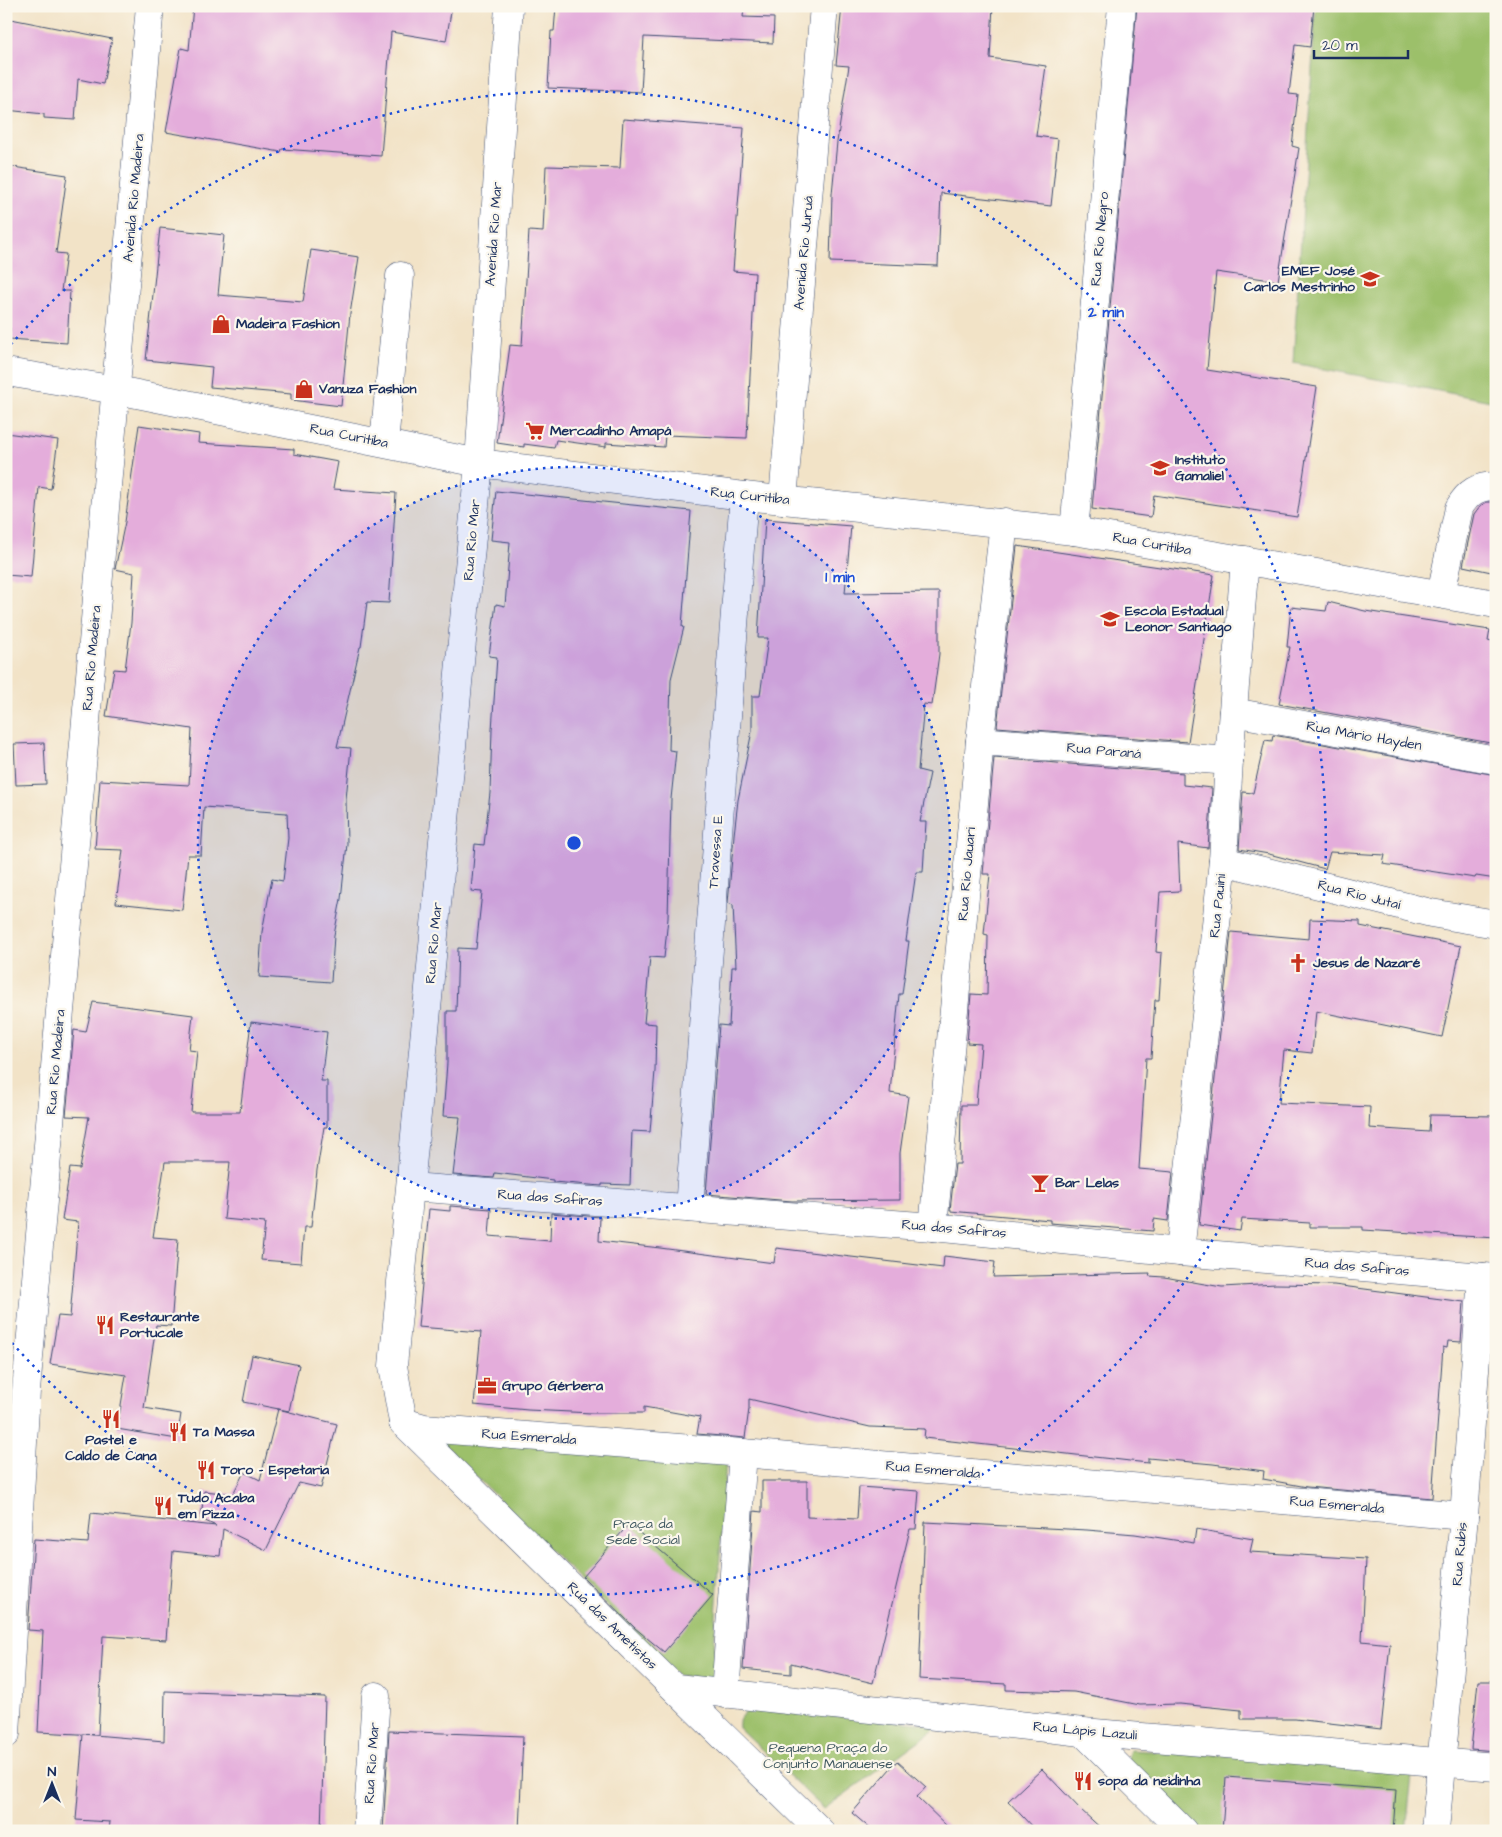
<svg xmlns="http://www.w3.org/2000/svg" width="1502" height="1837" font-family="'Architects Daughter',sans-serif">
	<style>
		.green { fill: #9cc06a; stroke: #5c7864 }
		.building { fill: #e4addb }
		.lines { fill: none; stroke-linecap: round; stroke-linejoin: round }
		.minor-casing { stroke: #3b4a6e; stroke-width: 29 }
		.minor { stroke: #fff; stroke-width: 28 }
		.ring { fill: none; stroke: #1d4ed8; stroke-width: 2.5; stroke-dasharray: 2.5 5 }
		.labels { text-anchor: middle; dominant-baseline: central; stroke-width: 4.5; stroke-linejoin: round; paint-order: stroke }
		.street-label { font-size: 14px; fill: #1b2f5e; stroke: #fbf7ec }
		.poi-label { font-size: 14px; font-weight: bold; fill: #1b2f5e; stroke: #fbf7ec; text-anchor: start }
		.park-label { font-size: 14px; fill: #425a62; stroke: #fbf7ec }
		.centre { fill: #1d4ed8; stroke: #fbf7ec; stroke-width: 2.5 }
		.ring-label { font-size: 15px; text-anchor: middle; font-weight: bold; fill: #1d4ed8; stroke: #fbf7ec; stroke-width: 4.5; stroke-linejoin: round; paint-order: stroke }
	</style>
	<rect width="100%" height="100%" fill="#fbf7ec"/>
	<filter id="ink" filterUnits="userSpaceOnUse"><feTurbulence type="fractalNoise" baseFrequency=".02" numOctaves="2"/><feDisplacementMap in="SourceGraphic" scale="10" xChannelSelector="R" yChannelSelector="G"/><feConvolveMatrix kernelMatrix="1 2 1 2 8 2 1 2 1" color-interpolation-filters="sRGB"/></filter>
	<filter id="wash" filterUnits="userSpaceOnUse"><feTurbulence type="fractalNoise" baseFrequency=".0096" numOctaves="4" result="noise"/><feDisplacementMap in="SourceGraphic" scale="20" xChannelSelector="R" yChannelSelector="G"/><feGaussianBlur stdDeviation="1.12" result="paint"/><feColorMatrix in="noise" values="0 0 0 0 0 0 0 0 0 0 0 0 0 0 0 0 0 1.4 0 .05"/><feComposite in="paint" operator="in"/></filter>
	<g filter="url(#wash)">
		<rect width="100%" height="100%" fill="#f2e3c7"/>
		<g class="green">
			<polygon points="1316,6 1496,6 1496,402 1293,363"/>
			<polygon points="435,1436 726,1460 712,1680 677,1675"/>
			<path d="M751,1709L941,1725L824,1809L739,1728C738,1717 742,1714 751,1709Z"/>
			<polygon points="1130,1750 1413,1766 1406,1831 1194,1831 1127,1758"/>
		</g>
		<g id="blocks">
			<g class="building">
				<polygon points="193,6 452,6 446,41 391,32 381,156 282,149 281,152 166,132 181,48 189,50"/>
				<polygon points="556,6 698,6 744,8 743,17 774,18 773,43 644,37 641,92 548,88 551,31 554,31"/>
				<polygon points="842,6 910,6 946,10 946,6 993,6 990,58 1046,66 1036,136 1058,139 1051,206 941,193 938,266 830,262 832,194 837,142 849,66 836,65"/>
				<polygon points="1137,6 1314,6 1310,47 1295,45 1289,94 1298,95 1292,146 1299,148 1278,281 1216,272 1207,370 1317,387 1297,517 1154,495 1151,517 1092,509"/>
				<polygon points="6,18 112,39 103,84 78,79 75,120 44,118 44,114 6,110"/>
				<polygon points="623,119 744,128 733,271 755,273 747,438 665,435 664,447 606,443 606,447 556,440 554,448 524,444 524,447 497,443 510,345 522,346 529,231 543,232 546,166 620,168"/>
				<polygon points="6,166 67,175 56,253 66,254 61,291 70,291 67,343 9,339 10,328 6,328"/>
				<polygon points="160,228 224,235 218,295 303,302 311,250 359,257 350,314 341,406 291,400 291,394 210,387 212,367 146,360"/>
				<polygon points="139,425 199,434 198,443 294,449 294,454 338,462 333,489 396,493 389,603 367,602 361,647 360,647 337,747 351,748 346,799 347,844 341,899 334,935 331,982 259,977 262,932 272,879 283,881 288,838 287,813 204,807 201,855 188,855 182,910 116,903 123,850 95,849 100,780 189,785 192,729 106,716 114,669 125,670 131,623 134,573 115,569 125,522"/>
				<polygon points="6,433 58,440 51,489 39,487 31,577 6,575"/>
				<polygon points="496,491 691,511 682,626 684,627 671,679 669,750 676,751 671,799 668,918 664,958 650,957 644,1023 656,1024 655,1071 650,1132 632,1131 630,1185 602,1184 602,1186 553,1182 553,1180 495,1173 494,1178 453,1175 460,1117 443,1116 447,1063 447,1011 456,1011 458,948 476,949 482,892 471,891 475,844 484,845 490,793 492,730 497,657 489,656 496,604 505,606 510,542 491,540"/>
				<polygon points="1487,502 1496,502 1496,573 1463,566 1474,514 1480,506"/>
				<polygon points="765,519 851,526 845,593 939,592 939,654 932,705 924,704 918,770 930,773 920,822 926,822 923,872 916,872 906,941 909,941 902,994 899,994 890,1093 908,1096 900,1153 900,1200 792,1201 706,1194 719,1025 729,1026 732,967 736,967 733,905 728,903 734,835 738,800 752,731 752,696 760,696 768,638 758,638"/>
				<polygon points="1017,546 1214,575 1188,742 997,727"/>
				<polygon points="1328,602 1365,611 1490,630 1488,641 1496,643 1496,744 1279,704 1290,647 1287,647 1291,607 1326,611"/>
				<polygon points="1273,735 1496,775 1496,879 1476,876 1475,878 1383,864 1385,855 1330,852 1325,869 1269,854 1239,849 1243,792 1253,793 1265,740 1272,741"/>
				<polygon points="44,743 46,784 16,785 14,744"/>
				<polygon points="994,758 1183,773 1183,785 1212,788 1208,848 1178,844 1180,891 1160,892 1156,952 1162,953 1159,1000 1155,1000 1151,1058 1146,1058 1139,1169 1173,1172 1168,1221 1154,1219 1153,1231 1050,1223 1050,1220 950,1211 955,1164 960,1164 961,1105 976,1105 981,1044 967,1043 971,994 987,995 988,935 984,934 990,874 983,874"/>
				<polygon points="1310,919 1360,921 1360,926 1461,946 1442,1037 1316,1011 1312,1053 1284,1050 1279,1103 1370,1107 1369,1128 1429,1132 1430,1115 1496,1116 1496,1238 1363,1230 1363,1227 1310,1227 1310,1223 1242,1219 1240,1231 1199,1225 1231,932 1309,939"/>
				<polygon points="93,1002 193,1015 189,1050 197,1051 191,1112 240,1112 251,1022 327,1032 321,1081 327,1081 327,1127 324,1127 317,1170 311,1227 304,1227 301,1263 261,1260 265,1223 224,1219 230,1162 165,1162 153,1237 178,1239 171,1326 156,1325 144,1408 181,1414 177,1439 117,1429 126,1375 50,1364 58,1316 70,1317 78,1222 62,1220 70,1168 80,1169 89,1117 66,1116 74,1030 86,1032"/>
				<polygon points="450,1206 491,1209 489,1236 550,1241 551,1213 600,1217 599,1241 660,1248 774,1263 776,1248 943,1268 944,1256 995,1262 993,1277 1150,1273 1149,1276 1164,1277 1222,1287 1276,1284 1334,1285 1464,1302 1461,1342 1448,1341 1447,1348 1443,1347 1432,1498 1307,1487 1263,1479 1264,1471 1213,1464 1148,1458 1148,1463 924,1438 925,1429 870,1427 749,1399 749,1409 745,1438 697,1434 700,1417 644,1407 644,1413 592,1413 528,1410 474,1405 481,1332 418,1327 429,1209 450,1211"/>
				<polygon points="1495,1307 1496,1307 1496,1347 1492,1346"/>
				<polygon points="252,1355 299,1365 289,1411 243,1402"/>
				<polygon points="278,1409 337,1424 321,1488 299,1483 266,1550 223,1529 220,1556 173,1551 166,1640 103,1636 98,1735 38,1732 43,1631 28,1630 34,1539 88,1543 91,1513 216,1526 201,1519 204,1491 233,1494 244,1472 260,1480"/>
				<polygon points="762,1481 807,1481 807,1517 857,1519 859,1487 919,1491 916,1529 910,1529 873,1683 791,1663 791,1674 743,1669 754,1511 762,1512"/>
				<polygon points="925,1522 1087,1530 1135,1534 1194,1543 1196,1529 1253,1539 1250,1552 1366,1559 1362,1641 1390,1644 1381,1729 1295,1719 1241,1719 1241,1710 1180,1704 1140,1705 1074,1692 1006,1690 1006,1684 919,1679"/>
				<polygon points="629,1524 713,1595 664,1652 635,1628 583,1577"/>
				<polygon points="1478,1681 1496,1681 1496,1751 1471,1749"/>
				<polygon points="165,1691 325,1697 321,1831 109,1831 110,1822 76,1820 83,1734 164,1741"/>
				<polygon points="389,1731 523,1736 519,1831 383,1831"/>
				<polygon points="897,1761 926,1787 917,1797 952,1831 873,1831 852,1813"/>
				<polygon points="1042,1769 1081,1810 1104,1831 1036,1831 1008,1801"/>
				<polygon points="1226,1777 1396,1790 1393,1831 1222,1831"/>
			</g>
		</g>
	</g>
	<g filter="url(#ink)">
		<use href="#blocks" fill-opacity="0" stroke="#3b4a6e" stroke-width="1"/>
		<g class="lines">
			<g class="minor-casing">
				<g id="minor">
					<polyline points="6,372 117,390 479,463 744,496 1074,531 1496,604"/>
					<polyline points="384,443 400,276"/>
					<polyline points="783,500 824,6"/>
					<polyline points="1074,531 1122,6"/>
					<path d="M1441,594L1459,508C1468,492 1478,486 1496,486"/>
					<polyline points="1233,712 1496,760"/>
					<polyline points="980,741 1229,761"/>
					<polyline points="1223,861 1431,913 1496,924"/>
					<polyline points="411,1187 933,1227 1180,1252 1496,1278"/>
					<polyline points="689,1208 744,496"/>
					<polyline points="933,1227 980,741 1004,522"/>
					<polyline points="1180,1252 1223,861 1229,761 1245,560"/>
					<polyline points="403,1422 393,1366 479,463 509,6"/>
					<polyline points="403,1422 424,1428 743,1453 1464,1516"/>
					<polyline points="403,1422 820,1831"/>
					<polyline points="676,1688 1083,1732 1496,1767"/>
					<polyline points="725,1694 743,1453"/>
					<polyline points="1083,1732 1183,1831"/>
					<polyline points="6,1734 26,1391 150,6"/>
					<polyline points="367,1831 376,1696"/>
					<polyline points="1435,1831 1464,1516 1482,1277"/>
				</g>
			</g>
			<use href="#minor" class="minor"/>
		</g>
	</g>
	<circle cx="574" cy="843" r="376" fill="#1d4ed8" fill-opacity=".12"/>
	<g class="ring">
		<circle cx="574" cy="843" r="376"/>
		<path d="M6 350A752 752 0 1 1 6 1336"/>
	</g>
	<defs>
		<g id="school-bare" transform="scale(1.5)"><path d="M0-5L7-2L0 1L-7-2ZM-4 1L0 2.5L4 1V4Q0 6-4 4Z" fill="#c8321e" stroke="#fbf7ec" stroke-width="2.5" paint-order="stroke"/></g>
		<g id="shop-bare" transform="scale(1.5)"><path d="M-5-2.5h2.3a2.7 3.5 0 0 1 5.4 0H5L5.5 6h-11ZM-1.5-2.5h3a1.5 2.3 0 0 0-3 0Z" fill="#c8321e" stroke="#fbf7ec" stroke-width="2.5" paint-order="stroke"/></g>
		<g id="supermarket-bare" transform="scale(1.5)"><path d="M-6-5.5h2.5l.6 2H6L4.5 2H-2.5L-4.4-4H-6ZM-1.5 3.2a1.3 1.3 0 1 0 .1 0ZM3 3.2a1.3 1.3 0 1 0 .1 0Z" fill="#c8321e" stroke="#fbf7ec" stroke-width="2.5" paint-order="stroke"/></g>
		<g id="church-bare" transform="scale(1.5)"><path d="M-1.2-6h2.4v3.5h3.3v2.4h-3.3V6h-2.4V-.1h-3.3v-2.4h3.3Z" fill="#c8321e" stroke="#fbf7ec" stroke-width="2.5" paint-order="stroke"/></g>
		<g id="bar-bare" transform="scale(1.5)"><path d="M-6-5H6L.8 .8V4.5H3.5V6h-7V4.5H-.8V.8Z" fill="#c8321e" stroke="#fbf7ec" stroke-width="2.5" paint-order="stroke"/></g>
		<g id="restaurant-bare" transform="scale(1.5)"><path d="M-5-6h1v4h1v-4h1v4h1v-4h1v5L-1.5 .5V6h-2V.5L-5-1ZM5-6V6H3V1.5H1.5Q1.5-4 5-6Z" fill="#c8321e" stroke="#fbf7ec" stroke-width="2.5" paint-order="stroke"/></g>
		<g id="office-bare" transform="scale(1.5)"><path d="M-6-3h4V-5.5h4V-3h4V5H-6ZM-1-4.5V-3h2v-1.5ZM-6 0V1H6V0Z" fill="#c8321e" stroke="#fbf7ec" stroke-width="2.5" paint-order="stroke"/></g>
	</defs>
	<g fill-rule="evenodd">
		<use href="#school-bare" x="1370" y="279"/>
		<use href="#shop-bare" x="221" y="324"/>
		<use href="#shop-bare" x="304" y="389"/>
		<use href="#supermarket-bare" x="535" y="431"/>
		<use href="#school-bare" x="1160" y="468"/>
		<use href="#school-bare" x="1110" y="619"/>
		<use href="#church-bare" x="1298" y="963"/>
		<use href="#bar-bare" x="1040" y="1183"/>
		<use href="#restaurant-bare" x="105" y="1325"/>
		<use href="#office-bare" x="487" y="1386"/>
		<use href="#restaurant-bare" x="111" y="1419"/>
		<use href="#restaurant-bare" x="178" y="1432"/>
		<use href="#restaurant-bare" x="206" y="1470"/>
		<use href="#restaurant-bare" x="163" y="1506"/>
		<use href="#restaurant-bare" x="1083" y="1781"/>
	</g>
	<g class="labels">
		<g class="street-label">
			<text transform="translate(134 198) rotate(-85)">Avenida Rio Madeira</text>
			<text transform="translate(494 234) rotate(-86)">Avenida Rio Mar</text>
			<text transform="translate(1100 239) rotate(-85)">Rua Rio Negro</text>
			<text transform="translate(804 253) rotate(-85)">Avenida Rio Juruá</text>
			<text transform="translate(349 436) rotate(11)">Rua Curitiba</text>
			<text transform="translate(750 496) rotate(6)">Rua Curitiba</text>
			<text transform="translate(472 540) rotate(-85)">Rua Rio Mar</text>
			<text transform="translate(1152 544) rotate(10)">Rua Curitiba</text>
			<text transform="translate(92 658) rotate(-85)">Rua Rio Madeira</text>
			<text transform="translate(1364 736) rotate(10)">Rua Mário Hayden</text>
			<text transform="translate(1104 751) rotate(5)">Rua Paraná</text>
			<text transform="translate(716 852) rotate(-86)">Travessa E</text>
			<text transform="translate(967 874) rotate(-85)">Rua Rio Jauari</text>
			<text transform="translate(1359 895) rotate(14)">Rua Rio Jutaí</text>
			<text transform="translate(1218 906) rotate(-84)">Rua Pauini</text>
			<text transform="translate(434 943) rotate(-85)">Rua Rio Mar</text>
			<text transform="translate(56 1062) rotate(-85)">Rua Rio Madeira</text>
			<text transform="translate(550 1198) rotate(4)">Rua das Safiras</text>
			<text transform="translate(954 1229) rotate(5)">Rua das Safiras</text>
			<text transform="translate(1357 1267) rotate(5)">Rua das Safiras</text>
			<text transform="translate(529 1437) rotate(4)">Rua Esmeralda</text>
			<text transform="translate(933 1470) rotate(5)">Rua Esmeralda</text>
			<text transform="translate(1337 1505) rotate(5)">Rua Esmeralda</text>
			<text transform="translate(1460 1554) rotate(-85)">Rua Rubis</text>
			<text transform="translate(612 1626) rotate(44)">Rua das Ametistas</text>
			<text transform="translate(1085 1731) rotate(5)">Rua Lápis Lazuli</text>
			<text transform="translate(372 1763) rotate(-86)">Rua Rio Mar</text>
		</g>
		<g class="poi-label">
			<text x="1355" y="271" text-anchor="end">EMEF José<tspan x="1355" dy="16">Carlos Mestrinho</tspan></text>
			<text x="236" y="324">Madeira Fashion</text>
			<text x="319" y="389">Vanuza Fashion</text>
			<text x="550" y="431">Mercadinho Amapá</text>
			<text x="1175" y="460">Instituto<tspan x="1175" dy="16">Gamaliel</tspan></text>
			<text x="1125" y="611">Escola Estadual<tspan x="1125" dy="16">Leonor Santiago</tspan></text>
			<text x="1313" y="963">Jesus de Nazaré</text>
			<text x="1055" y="1183">Bar Lelas</text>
			<text x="120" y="1317">Restaurante<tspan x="120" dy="16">Portucale</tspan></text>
			<text x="502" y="1386">Grupo Gérbera</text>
			<text x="193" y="1432">Ta Massa</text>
			<text x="111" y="1440" text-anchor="middle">Pastel e<tspan x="111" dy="16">Caldo de Cana</tspan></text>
			<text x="221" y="1470">Toro - Espetaria</text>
			<text x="178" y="1498">Tudo Acaba<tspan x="178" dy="16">em Pizza</tspan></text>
			<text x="1098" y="1781">sopa da neidinha</text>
		</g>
		<g class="park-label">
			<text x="643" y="1524">Praça da<tspan x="643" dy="16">Sede Social</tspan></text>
			<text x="828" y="1748">Pequena Praça do<tspan x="828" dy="16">Conjunto Manauense</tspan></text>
		</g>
	</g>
	<circle cx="574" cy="843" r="8" class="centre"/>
	<g class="ring-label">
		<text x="1106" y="317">2 min</text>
		<text x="840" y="582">1 min</text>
	</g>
	<rect width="1502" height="1837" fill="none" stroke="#fbf7ec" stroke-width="25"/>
	<g transform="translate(52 1784)" stroke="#fbf7ec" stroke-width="4" paint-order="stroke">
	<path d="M0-4L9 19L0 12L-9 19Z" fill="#1b2f5e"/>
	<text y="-8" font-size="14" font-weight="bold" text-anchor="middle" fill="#1b2f5e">N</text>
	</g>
	<path d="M1314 50v8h94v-8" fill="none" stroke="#1b2f5e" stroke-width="2.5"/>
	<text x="1322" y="50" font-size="15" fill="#1b2f5e" stroke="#fbf7ec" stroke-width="4" paint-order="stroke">20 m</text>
</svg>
